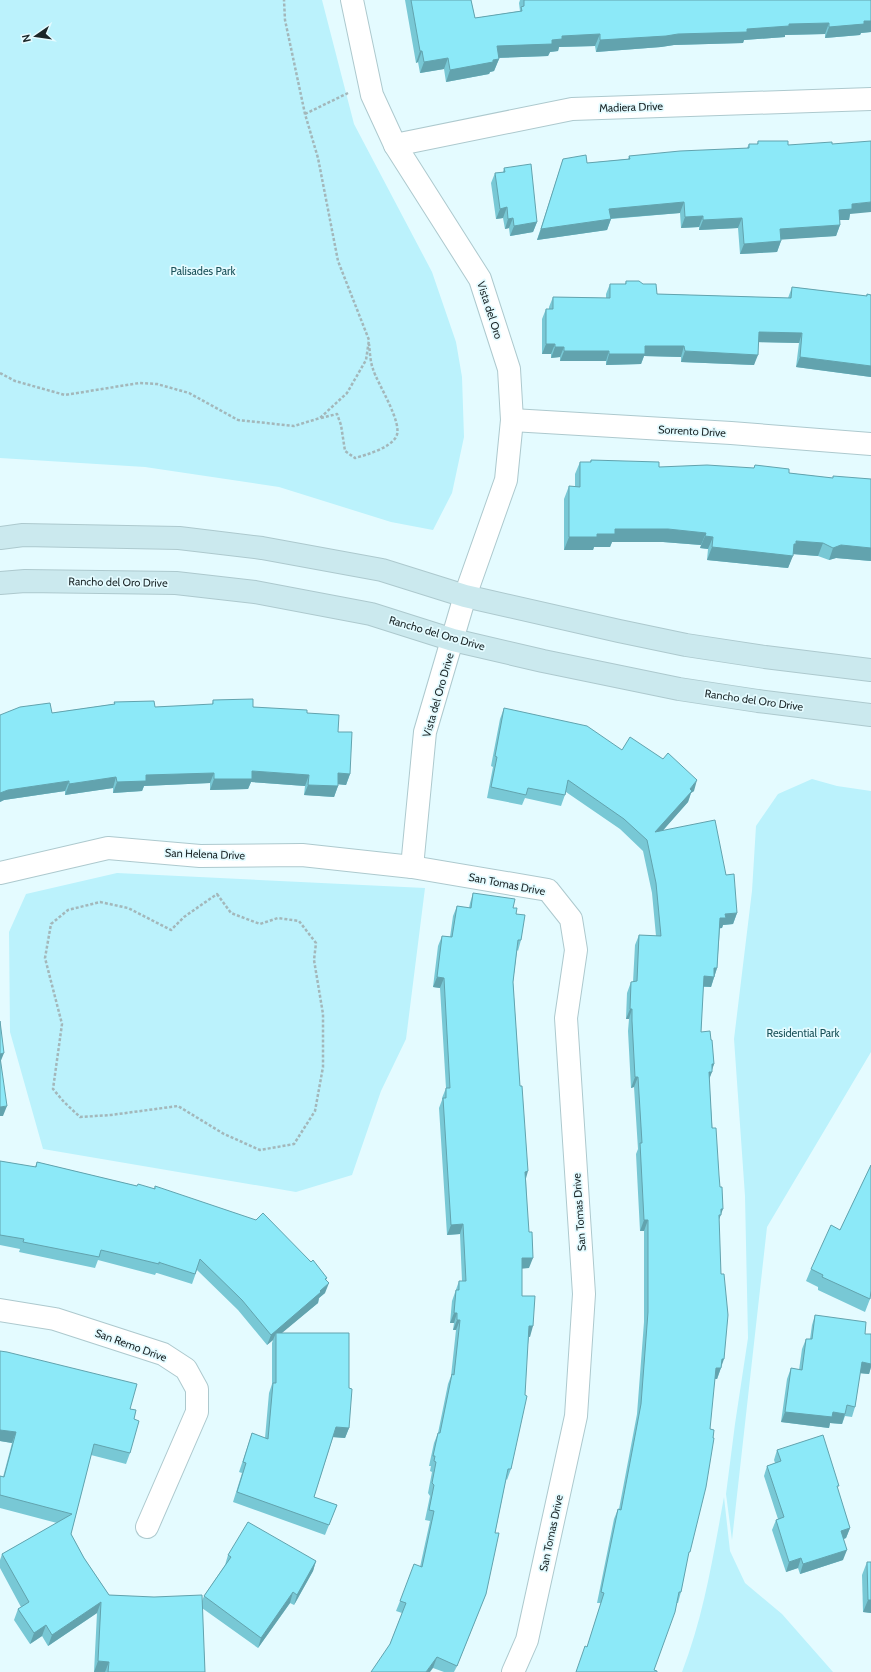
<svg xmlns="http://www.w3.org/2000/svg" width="871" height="1672" font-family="Cabin,sans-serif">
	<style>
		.green { fill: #bbf2fc }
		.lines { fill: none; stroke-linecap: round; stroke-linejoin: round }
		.minor-casing { stroke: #adc9ce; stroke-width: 24 }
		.secondary-casing { stroke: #adc9ce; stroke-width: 24 }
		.path { stroke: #a3b7ba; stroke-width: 2.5; stroke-dasharray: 3 2; stroke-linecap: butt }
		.minor { stroke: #fff; stroke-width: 22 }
		.secondary { stroke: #cbe9ee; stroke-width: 22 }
		.wall { fill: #78c8d5 }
		.shaded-wall { fill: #62a3ae }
		.building { fill: #8ce9f8; stroke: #62a3ae }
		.labels { text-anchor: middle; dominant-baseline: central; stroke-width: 3.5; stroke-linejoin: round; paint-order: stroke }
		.street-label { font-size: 11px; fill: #1b2628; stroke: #e4fbff }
		.park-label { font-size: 11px; fill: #1b525a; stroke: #e4fbff }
	</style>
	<rect width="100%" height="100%" fill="#e4fbff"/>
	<g class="green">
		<polygon points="0,0 322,0 354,124 432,272 456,342 462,377 464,437 452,493 433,530 391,522 279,487 145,467 0,458"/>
		<polygon points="812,779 837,786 871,791 871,1052 767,1227 732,1540 726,1494 735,1424 748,1338 745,1196 734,1039 752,891 756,826 778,794"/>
		<polygon points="117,873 425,888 406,1039 381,1091 352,1175 296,1192 43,1149 10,1032 9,932 26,894"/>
		<path d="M724,1497L730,1551L745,1583L782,1614L833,1672H682C704,1615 713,1557 724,1497Z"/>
	</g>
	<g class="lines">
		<g class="minor-casing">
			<g id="minor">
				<polyline points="352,0 372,95 395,145 480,279 509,369 512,420 506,480 465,596 425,732 412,867"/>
				<polyline points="395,145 572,109 871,99"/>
				<polyline points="512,420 731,433 871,444"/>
				<polyline points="0,873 108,848 200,856 302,855 412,867 548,890 571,919 576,950 566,1018 584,1294 576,1416 527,1640 513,1672"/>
				<polyline points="0,1310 55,1319 163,1354 186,1369 197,1389 197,1412 147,1527"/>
			</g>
		</g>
		<g class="secondary-casing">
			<g id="secondary">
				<polyline points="0,538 23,535 179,538 262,548 382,570 465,596 619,631 686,645 765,657 871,670"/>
				<polyline points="0,583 25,581 176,583 255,592 371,614 453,640 543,661 679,689 758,701 871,715"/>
			</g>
		</g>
		<g class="path">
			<polyline points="305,114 348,93"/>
			<polyline points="0,373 15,381 65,395 139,383 157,384 189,393 238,420 294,426 320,418 347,393 366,360 369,340 338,261 318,158 305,114 285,20 284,0"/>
			<path d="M321,418L337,414L341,425L345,451L355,458C366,455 390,448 396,437C404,424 377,383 373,369C370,361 370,352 369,344"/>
			<polygon points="217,894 231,913 260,924 278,918 299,921 316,943 314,960 323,1014 323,1067 315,1111 294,1144 260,1150 224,1134 178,1106 111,1115 80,1117 64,1102 53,1089 62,1024 45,958 51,924 68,910 100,902 128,908 171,930 184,917"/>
		</g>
		<use href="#minor" class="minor"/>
		<use href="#secondary" class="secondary"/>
	</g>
	<g class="wall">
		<polygon points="405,0 471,0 475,18 520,11 519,3 520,0 871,0 871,32 861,33 860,35 825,38 825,34 785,35 785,37 744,40 743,43 674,45 661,47 596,52 595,46 559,47 558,51 550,52 548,56 498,58 499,59 494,71 490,72 489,74 446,82 444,69 420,73 418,62 416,63"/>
		<polygon points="758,141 788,145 850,214 849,220 839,220 840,225 836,236 781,239 781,241 777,252 740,254 738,228 699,230 699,227 681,228 680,213 611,219 607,230 537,240 563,159 587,163 628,159 629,156 747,148 749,144 757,144"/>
		<polygon points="504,168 537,222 533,232 510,236 509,228 505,229 503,218 496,219 491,183 495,173 503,172"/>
		<polygon points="626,281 657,294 788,298 792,287 866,296 867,294 871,295 871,377 796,367 799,343 758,342 754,365 681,362 681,357 644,356 641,364 606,365 606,361 560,361 560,357 551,358 551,354 542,354 542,319 546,309 549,309 549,307 553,297 606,298 606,294 610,284 625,284"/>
		<polygon points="591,460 659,467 754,468 755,465 789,473 832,478 871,479 871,561 836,558 829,560 818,556 793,554 788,568 707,560 708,549 700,548 701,545 663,542 612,542 610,547 594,547 593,550 564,550 564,499 569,486 575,487 575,474 580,462 590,462"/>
		<polygon points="213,700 253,707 307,713 338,732 350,774 346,785 338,784 338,786 334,797 304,795 305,786 251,782 248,789 210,790 210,783 144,786 142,791 113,793 113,788 65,795 65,791 4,800 0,802 0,715 52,713 114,704 114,702 155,707 212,705"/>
		<polygon points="504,708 622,750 694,791 691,793 688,802 662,831 726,875 737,913 733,924 723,925 722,928 720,928 717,968 711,987 703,987 701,1032 711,1040 714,1064 709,1080 719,1220 721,1366 721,1368 717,1379 715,1379 687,1560 681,1592 678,1603 677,1603 587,1647 601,1603 597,1603 614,1519 618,1509 619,1509 637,1414 644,1322 644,1231 640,1231 636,1154 638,1149 634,1087 631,1088 628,1031 629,1019 626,1019 627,993 631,982 633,982 635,945 639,935 656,936 652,893 643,851 620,829 566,792 561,806 525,798 522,805 487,798 493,767 491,766 500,719"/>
		<polygon points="473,893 513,908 516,914 521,940 518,951 517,950 513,982 526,1179 529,1268 522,1268 522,1296 530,1337 529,1337 511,1469 507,1480 506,1479 495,1533 486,1594 454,1672 444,1672 433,1668 390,1644 402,1613 396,1611 400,1601 420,1567 430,1521 425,1520 430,1496 428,1493 432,1472 430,1471 431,1466 429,1466 434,1443 438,1433 448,1384 451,1376 456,1330 453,1330 454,1323 450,1323 452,1301 459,1281 462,1281 460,1234 447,1235 439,1108 442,1100 442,1098 446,1088 440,988 433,987 438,946 442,936 450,937 453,916 457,906 469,908 470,903"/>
		<polygon points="0,1161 35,1167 37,1162 137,1186 154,1189 155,1186 311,1262 327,1278 326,1280 325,1293 319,1298 318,1303 281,1333 349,1428 345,1438 333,1437 314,1497 337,1505 325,1535 233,1502 242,1473 239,1472 252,1433 265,1438 269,1393 272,1384 272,1343 273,1340 267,1345 238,1310 197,1270 192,1284 157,1273 156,1273 155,1275 98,1260 95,1268 19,1252 20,1249 0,1245"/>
		<polygon points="871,1165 871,1293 870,1299 865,1312 818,1290 818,1287 806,1281 811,1269 840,1230"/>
		<polygon points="815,1315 865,1334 871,1334 871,1367 869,1374 860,1373 855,1407 852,1417 845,1416 842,1424 830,1423 829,1428 781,1422 787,1379 791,1368 799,1370 802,1349 806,1339 810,1339 812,1325"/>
		<polygon points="0,1351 130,1409 134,1419 130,1453 126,1464 91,1455 71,1534 84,1558 109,1595 202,1601 204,1596 225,1565 228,1555 316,1561 313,1571 294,1605 290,1603 258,1648 202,1608 205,1672 94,1672 97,1613 48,1646 42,1636 30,1644 14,1620 18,1609 21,1607 0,1568 0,1560 2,1554 57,1523 0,1508 0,1476 3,1477 12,1443 0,1441"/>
		<polygon points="777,1450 838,1490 850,1528 846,1538 844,1539 843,1560 800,1574 798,1568 786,1572 772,1530 776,1520 778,1519 764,1476 767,1466 775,1463 774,1460"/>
		<polygon points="867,1562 871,1613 863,1612 862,1575"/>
	</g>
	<g class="shaded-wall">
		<polygon points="864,21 871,21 871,32 861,33 860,35 825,38 829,27"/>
		<polygon points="829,23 825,34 785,35 785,37 744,40 743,43 674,45 661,47 596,52 600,40 747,29 789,24"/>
		<polygon points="600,34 595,46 559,47 558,51 550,52 548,56 493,58 497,46 552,40 562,36"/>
		<polygon points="420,51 422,51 418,62 416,63"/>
		<polygon points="448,58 444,69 420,73 424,62"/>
		<polygon points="499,59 494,71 490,72 489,74 446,82 450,70"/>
		<polygon points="684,202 680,213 605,219 609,209"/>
		<polygon points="871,202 871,212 850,214 849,220 835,220 839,210 852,204"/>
		<polygon points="507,207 503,218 496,219 500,209"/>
		<polygon points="703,216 699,227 681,228 685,217"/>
		<polygon points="513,218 509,228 505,229 508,219"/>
		<polygon points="742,218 738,228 699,230 703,220"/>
		<polygon points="611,219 607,230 537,240 541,229"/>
		<polygon points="537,222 533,232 510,236 514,226"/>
		<polygon points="840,225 836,236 776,240 780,229"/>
		<polygon points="781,241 777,252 740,254 744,244"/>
		<polygon points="759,332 802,333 799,343 755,342"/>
		<polygon points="546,344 555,344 551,354 542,354"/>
		<polygon points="645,346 684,346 681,357 644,356 641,364 606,365 609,354"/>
		<polygon points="555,347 564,347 560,357 551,358"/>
		<polygon points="564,351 609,351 606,361 560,361"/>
		<polygon points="685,351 758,355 754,365 681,362"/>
		<polygon points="800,357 871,366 871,377 796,367"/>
		<polygon points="615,529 668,529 706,533 701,545 663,542 612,542 610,547 594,547 593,550 564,550 569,537 597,534"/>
		<polygon points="705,536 713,537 708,549 700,548"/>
		<polygon points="796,541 823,543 818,556 792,554 793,556 788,568 707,560 712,547 794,544"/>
		<polygon points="841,545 871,548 871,561 836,558 829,560 833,548"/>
		<polygon points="252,771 309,775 305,786 251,782 248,789 210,790 214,779"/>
		<polygon points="214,773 210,783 144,786 142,791 113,793 117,782 146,775"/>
		<polygon points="338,773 350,774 346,785 335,784"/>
		<polygon points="116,777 113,788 65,795 69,784"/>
		<polygon points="697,780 694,791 691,793 688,802 652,843 655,832 690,789"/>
		<polygon points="69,781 65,791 4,800 0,802 0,793 8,790"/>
		<polygon points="308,785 338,786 334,797 304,795"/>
		<polygon points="737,913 733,924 723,925 722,928 716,929 720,918 725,914"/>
		<polygon points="714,968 717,968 711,987 700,986 704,976"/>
		<polygon points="437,977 444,978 440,988 433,987"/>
		<polygon points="630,1009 632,1009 629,1019 626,1019"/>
		<polygon points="4,1053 0,1063 0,1054"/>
		<polygon points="712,1064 714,1064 711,1072 712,1072 708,1082 705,1082"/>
		<polygon points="635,1077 638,1077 634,1087 631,1088"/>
		<polygon points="7,1106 3,1116 0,1116 0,1107"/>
		<polygon points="528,1171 525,1182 525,1172"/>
		<polygon points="721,1209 723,1209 717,1225"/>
		<polygon points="644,1220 648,1220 644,1231 640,1231"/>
		<polygon points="463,1224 460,1234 447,1235 451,1225"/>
		<polygon points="522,1258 533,1258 529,1268 519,1269"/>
		<polygon points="329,1283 325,1293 319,1298 318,1303 276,1338 276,1333 273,1340 267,1345 271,1335"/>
		<polygon points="454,1313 457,1313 454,1323 450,1323"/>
		<polygon points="457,1320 460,1320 456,1330 453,1330"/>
		<polygon points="529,1326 533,1326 530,1337 526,1336"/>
		<polygon points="722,1359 724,1359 717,1379 712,1378 716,1368"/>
		<polygon points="862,1362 871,1364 871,1367 869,1374 858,1373"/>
		<polygon points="785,1412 833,1412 845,1414 842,1424 830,1423 829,1428 781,1422"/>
		<polygon points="336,1427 349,1428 345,1438 332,1437"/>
		<polygon points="0,1430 16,1432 12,1443 0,1441"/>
		<polygon points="850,1528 846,1538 838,1541 841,1531"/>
		<polygon points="847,1550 843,1560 800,1574 803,1564"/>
		<polygon points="801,1558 798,1568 786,1572 789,1562"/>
		<polygon points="316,1561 313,1571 294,1605 297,1595"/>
		<polygon points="293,1592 290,1603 258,1648 261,1638"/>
		<polygon points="486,1594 482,1604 454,1672 457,1666"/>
		<polygon points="868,1600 871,1600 871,1613 863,1612"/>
		<polygon points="101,1602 97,1613 48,1646 52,1635"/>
		<polygon points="46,1625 42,1636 30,1644 34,1633"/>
		<polygon points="437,1657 433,1668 430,1672 426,1672"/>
		<polygon points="98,1661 109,1662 105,1672 94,1672"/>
	</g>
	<g class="building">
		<polygon points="411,0 471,0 475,18 522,11 521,7 524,6 524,0 871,0 871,21 864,21 864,24 829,27 829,23 789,24 789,26 747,29 747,32 678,34 666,36 600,40 600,34 562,36 562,39 552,40 552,44 497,46 499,59 493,60 493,62 450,70 448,58 424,62 422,51 420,51"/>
		<polygon points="758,141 788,141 788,145 832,142 832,144 871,141 871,202 852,204 852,209 839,210 840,225 780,229 781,241 744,244 742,218 703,220 703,216 685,217 684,202 609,209 611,219 541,229 563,159 586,155 587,163 630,159 629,156 680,151 749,148 749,144 758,144"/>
		<polygon points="531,164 537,222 514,226 513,218 508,219 507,207 500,209 495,173 505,172 504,168"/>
		<polygon points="626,281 639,281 643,284 656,284 657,294 791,298 792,287 867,296 867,294 871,295 871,366 800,357 802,333 759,332 758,355 685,351 684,346 645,346 645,354 609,354 609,351 564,351 564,347 555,347 555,344 546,344 546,309 553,309 553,297 610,298 610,284 626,284"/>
		<polygon points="591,460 659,462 659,467 707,465 754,468 755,465 789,469 789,473 833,478 833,476 871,479 871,548 841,545 833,548 823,543 796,541 796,544 794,544 793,556 712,547 713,537 705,536 706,533 668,529 615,529 615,534 597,534 597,537 569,537 569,486 580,487 580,462 591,462"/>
		<polygon points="253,699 253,707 307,710 307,713 339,715 338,732 352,732 350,774 338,773 338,786 308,785 309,775 252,771 252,779 214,779 214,773 146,775 146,781 117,782 116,777 69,784 69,781 8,790 0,793 0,715 20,707 50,703 52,713 115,704 114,702 154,701 155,707 213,704 213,700"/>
		<polygon points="504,708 587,726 622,750 630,737 663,759 668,753 697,780 690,789 692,791 655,832 715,820 726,875 734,874 737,913 725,914 726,918 720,918 717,968 714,968 714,977 704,976 701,1032 710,1031 711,1040 712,1040 714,1064 712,1064 712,1072 709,1072 712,1128 716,1128 719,1175 720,1187 722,1187 723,1209 721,1209 721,1215 719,1215 721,1274 724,1274 728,1315 724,1359 722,1359 721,1368 716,1368 710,1429 714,1430 713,1438 714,1438 706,1487 690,1552 689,1552 681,1592 679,1592 675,1612 654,1670 657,1671 657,1672 576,1672 585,1646 587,1647 604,1593 601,1592 618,1509 621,1510 641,1404 648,1312 648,1220 644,1220 640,1143 642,1143 638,1077 635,1077 632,1021 632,1009 630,1009 631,982 637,981 639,935 661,936 656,883 647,840 624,819 568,780 565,795 528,788 526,795 491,787 497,757 495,756"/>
		<polygon points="473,893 515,899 513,908 517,908 516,914 525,915 521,940 518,940 513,982 520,1086 522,1086 528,1171 525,1172 529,1232 532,1232 533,1258 522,1258 522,1296 535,1296 533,1326 529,1326 525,1395 527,1396 511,1469 508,1469 495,1533 499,1533 486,1594 457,1666 437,1657 426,1672 371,1672 390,1644 406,1603 400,1601 414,1564 422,1567 434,1511 429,1510 434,1485 432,1483 436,1462 434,1461 435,1456 433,1456 438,1433 440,1433 452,1374 454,1375 460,1320 457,1320 457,1313 454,1313 456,1290 459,1290 459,1281 466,1281 463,1224 451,1225 443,1098 446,1098 446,1088 450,1088 444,978 437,977 442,936 452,937 457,906 471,908"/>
		<polygon points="0,1021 4,1053 0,1054"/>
		<polygon points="0,1057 7,1106 0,1107"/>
		<polygon points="0,1161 36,1167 37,1162 137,1186 138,1184 155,1189 155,1186 256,1220 263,1213 311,1262 313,1260 327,1278 325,1279 329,1283 320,1291 321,1292 271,1335 242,1300 200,1259 195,1274 161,1263 159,1262 159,1264 101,1250 99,1257 23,1242 24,1239 0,1235"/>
		<polygon points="871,1165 871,1291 870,1299 822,1277 823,1275 811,1269 831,1225 840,1230"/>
		<polygon points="815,1315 866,1322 865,1334 871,1334 871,1364 862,1362 855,1407 847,1405 845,1414 833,1412 832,1417 785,1412 791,1368 802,1370 806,1339 812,1339"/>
		<polygon points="276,1333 349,1333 349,1388 352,1389 349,1428 336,1427 314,1497 337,1505 329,1525 237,1492 246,1463 243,1462 252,1433 268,1439 273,1383 276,1383"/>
		<polygon points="0,1351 7,1352 137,1384 130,1409 136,1410 134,1419 139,1421 130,1453 94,1444 71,1534 84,1558 109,1595 154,1597 202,1595 205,1672 108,1672 109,1662 98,1661 101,1602 52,1635 46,1625 34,1633 18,1609 29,1602 2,1554 72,1514 0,1495 0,1476 4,1477 16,1432 0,1430"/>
		<polygon points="823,1435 839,1486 837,1486 850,1528 841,1531 847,1550 803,1564 801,1558 789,1562 776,1520 784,1517 767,1466 781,1461 777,1450"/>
		<polygon points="248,1522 316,1561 297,1595 293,1592 261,1638 204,1596 231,1557 228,1555"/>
		<polygon points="867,1562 871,1562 871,1600 868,1600"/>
	</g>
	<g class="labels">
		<g class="street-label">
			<text transform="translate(631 107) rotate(-2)">Madiera Drive</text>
			<text transform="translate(490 310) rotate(72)">Vista del Oro</text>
			<text transform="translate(692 431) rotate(3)">Sorrento Drive</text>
			<text transform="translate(118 582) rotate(1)">Rancho del Oro Drive</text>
			<text transform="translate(437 633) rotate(16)">Rancho del Oro Drive</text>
			<text transform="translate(438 695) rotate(-74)">Vista del Oro Drive</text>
			<text transform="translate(754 700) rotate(8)">Rancho del Oro Drive</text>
			<text transform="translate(205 854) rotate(2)">San Helena Drive</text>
			<text transform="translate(507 884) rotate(11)">San Tomas Drive</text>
			<text transform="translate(579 1212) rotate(-94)">San Tomas Drive</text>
			<text transform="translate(131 1345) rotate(20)">San Remo Drive</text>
			<text transform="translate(551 1533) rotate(-78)">San Tomas Drive</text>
		</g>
		<g class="park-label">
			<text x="203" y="271">Palisades Park</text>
			<text x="803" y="1033">Residential Park</text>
		</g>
	</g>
	<g transform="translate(36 36) rotate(257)" stroke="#e4fbff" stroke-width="3" paint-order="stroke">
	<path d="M0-3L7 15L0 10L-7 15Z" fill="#1b2628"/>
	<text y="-6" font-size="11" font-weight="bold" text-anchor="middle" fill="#1b2628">N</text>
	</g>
</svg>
